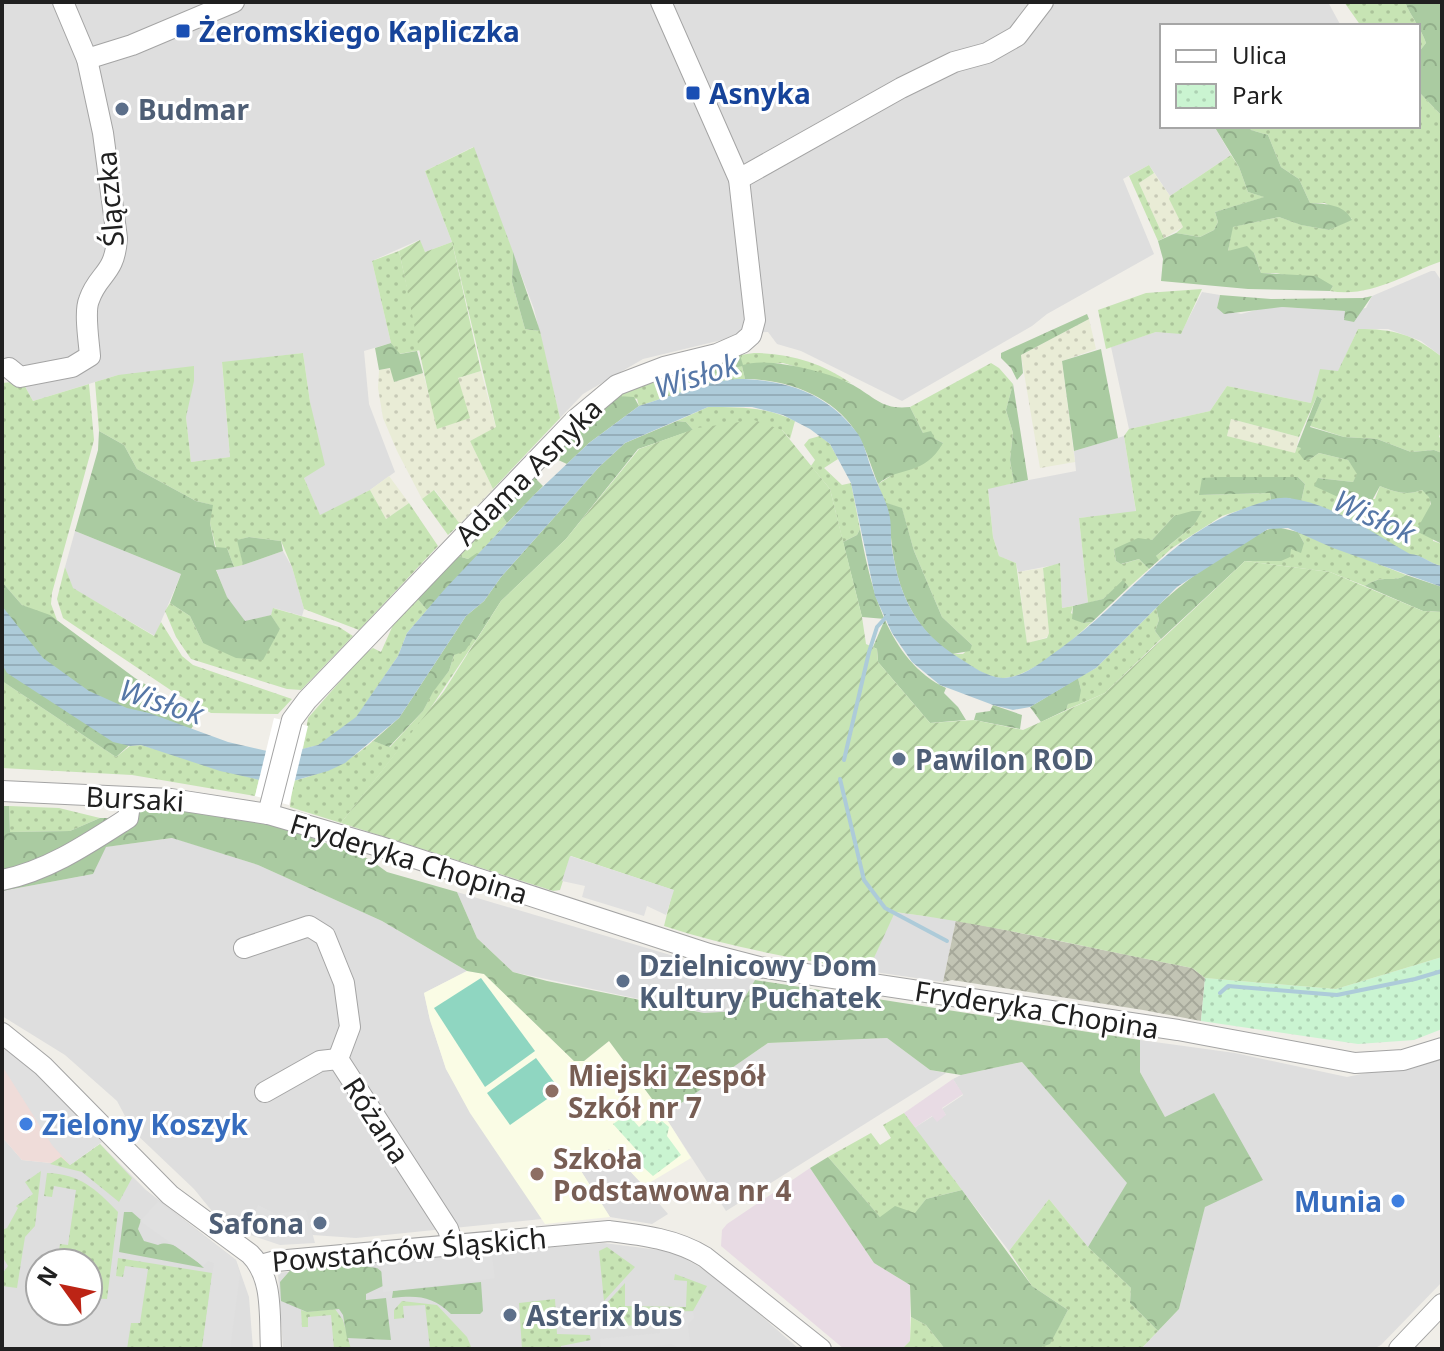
<svg xmlns="http://www.w3.org/2000/svg" width="1444" height="1351" font-family="'Noto Sans',sans-serif">
	<style>
		.residential { fill: #dedede; fill-rule: evenodd }
		.commercial { fill: #efdcd9 }
		.industrial { fill: #e8dbe4 }
		.education { fill: #fafce5 }
		.construction { fill: url(#construction-cross-hatch) }
		.farmland { fill: url(#farmland-dots) }
		.grass { fill: url(#grass-dots) }
		.forest { fill: url(#forest-crowns) }
		.park { fill: url(#park-dots) }
		.garden { fill: url(#garden-furrows) }
		.pitch { fill: #8fd6c1 }
		.parking { fill: #e0e0e0 }
		.water { fill: url(#water-rules) }
		.pier { fill: #fff }
		.lines { fill: none; stroke-linecap: round; stroke-linejoin: round }
		.stream { stroke: #adcbd9; stroke-width: 4 }
		.minor-casing { stroke: #a4a4a4; stroke-width: 22 }
		.minor { stroke: #fff; stroke-width: 20 }
		.transit-dot { fill: #1a4fb4; stroke: #fff; stroke-width: 3 }
		.service-dot { fill: #5c6f8a; stroke: #fff; stroke-width: 3 }
		.education-dot { fill: #8d6e63; stroke: #fff; stroke-width: 3 }
		.shop-dot { fill: #3f7fe0; stroke: #fff; stroke-width: 3 }
		.labels { text-anchor: middle; dominant-baseline: central; stroke-width: 6; stroke-linejoin: round; paint-order: stroke }
		.transit-label { font-size: 28px; font-weight: bold; fill: #164399; stroke: #fff; text-anchor: start }
		.service-label { font-size: 28px; font-weight: bold; fill: #4e5e75; stroke: #fff; text-anchor: start }
		.street-label { font-size: 28px; fill: #202020; stroke: #fff }
		.education-label { font-size: 28px; font-weight: bold; fill: #785e54; stroke: #fff; text-anchor: start }
		.shop-label { font-size: 28px; font-weight: bold; fill: #366cbe; stroke: #fff; text-anchor: start }
		.water-label { font-size: 30px; font-style: italic; fill: #5677a7; stroke: #fff }
	</style>
	<defs>
		<pattern id="construction-cross-hatch" width="8" height="8" patternUnits="userSpaceOnUse" patternTransform="scale(2)"><rect width="8" height="8" fill="#c2c4b4"/><path d="M0 0l8 8M0 8l8-8" fill="none" stroke="#a6a89a"/></pattern>
		<pattern id="farmland-dots" width="8" height="8" patternUnits="userSpaceOnUse" patternTransform="scale(2)"><rect width="8" height="8" fill="#e9ecd6"/><path d="M2 2h.1M6 6h.1" fill="none" stroke="#c8cab7" stroke-width="1.8" stroke-linecap="round"/></pattern>
		<pattern id="grass-dots" width="8" height="8" patternUnits="userSpaceOnUse" patternTransform="scale(2)"><rect width="8" height="8" fill="#c7e4b4"/><path d="M2 2h.1M6 6h.1" fill="none" stroke="#abc39a" stroke-width="1.8" stroke-linecap="round"/></pattern>
		<pattern id="forest-crowns" width="20" height="18" patternUnits="userSpaceOnUse" patternTransform="scale(2)"><rect width="20" height="18" fill="#aacba1"/><path d="M2 6a3 3 0 1 1 6 0M12 15a3 3 0 1 1 6 0" fill="none" stroke="#92ae8a"/></pattern>
		<pattern id="park-dots" width="8" height="8" patternUnits="userSpaceOnUse" patternTransform="scale(2)"><rect width="8" height="8" fill="#caf4d1"/><path d="M2 2h.1M6 6h.1" fill="none" stroke="#add1b3" stroke-width="1.8" stroke-linecap="round"/></pattern>
		<pattern id="garden-furrows" width="10" height="10" patternUnits="userSpaceOnUse" patternTransform="scale(2)"><rect width="10" height="10" fill="#c7e4b4"/><path d="M-1 1l2-2M0 10L10 0M9 11l2-2" fill="none" stroke="#abc39a"/></pattern>
		<pattern id="water-rules" width="6" height="5" patternUnits="userSpaceOnUse" patternTransform="scale(2)"><rect width="6" height="5" fill="#adcbd9"/><path d="M0 2.5h6" fill="none" stroke="#95aeba"/></pattern>
	</defs>
	<rect width="100%" height="100%" fill="#f0eee8"/>
	<g class="residential">
		<polygon points="2,2 1328,2 1341,26 1162,26 1162,126 1214,126 1231,155 1170,196 1149,165 1123,179 1154,254 1047,314 1032,326 902,401 801,351 777,344 768,332 738,333 722,340 643,359 583,394 560,418 534,309 473,147 425,171 452,242 425,252 419,240 372,261 391,343 364,351 369,404 395,472 370,490 320,516 304,478 310,402 303,353 222,363 230,457 191,462 186,417 118,375 33,401 22,381 8,382 2,363"/>
		<polygon points="1431,271 1435,271 1442,282 1442,357 1421,341 1388,329 1358,329 1338,372 1311,403 1227,386 1210,411 1129,429 1111,347 1156,332 1181,333 1202,292 1220,295 1217,308 1241,314 1264,308 1282,307 1346,311 1366,308 1372,296"/>
		<polygon points="1124,436 1136,512 1079,518 1088,603 1062,608 1060,564 1018,572 1016,563 999,556 993,537 988,488 1076,471 1074,451"/>
		<polygon points="75,531 181,574 155,636 72,588 65,567"/>
		<polygon points="283,551 292,567 304,609 302,616 274,608 271,615 245,622 227,598 216,569 243,565"/>
		<polygon points="173,838 258,865 382,921 467,971 424,993 430,1020 446,1069 542,1219 356,1238 240,1230 216,1216 194,1189 133,1131 117,1101 65,1055 2,1016 2,891 93,874 105,847"/>
		<polygon points="457,892 755,980 737,1011 704,1013 513,972 477,938"/>
		<polygon points="894,912 956,920 943,982 868,971"/>
		<polygon points="887,1038 930,1070 946,1073 726,1211 664,1115 768,1043"/>
		<polygon points="1140,1040 1235,1053 1347,1077 1442,1057 1442,1282 1381,1345 1373,1349 1141,1349 1179,1309 1205,1206 1165,1117 1140,1072"/>
		<polygon points="1022,1062 1128,1184 1088,1247 1049,1199 1009,1251 914,1128 933,1116 946,1115 942,1109 963,1095 953,1079 961,1075"/>
		<path d="M2,1137L22,1160L70,1165L100,1144L146,1190L236,1260L249,1297L253,1349H2ZM40,1263H88V1311H40Z"/>
		<polygon points="609,1149 644,1186 668,1214 652,1224 610,1217 576,1163 580,1160 586,1167"/>
		<polygon points="604,1243 659,1250 678,1255 700,1267 742,1299 799,1349 283,1349 278,1273 380,1261"/>
	</g>
	<polygon class="commercial" points="2,1047 26,1067 70,1165 22,1160 2,1137"/>
	<g class="industrial">
		<polygon points="953,1079 963,1094 942,1108 946,1115 937,1122 932,1116 914,1128 904,1113"/>
		<polygon points="810,1168 874,1263 910,1285 910,1341 902,1349 844,1349 721,1246 722,1230 727,1224"/>
	</g>
	<polygon class="education" points="467,971 484,974 574,1061 584,1061 609,1041 664,1115 691,1158 644,1186 609,1149 586,1167 580,1160 576,1163 610,1217 545,1224 470,1113 446,1069 430,1020 424,993"/>
	<polygon class="construction" points="956,920 1192,968 1205,978 1201,1021 1143,1010 952,980 943,982"/>
	<g class="farmland">
		<polygon points="1154,173 1170,196 1169,199 1183,227 1164,238 1139,183"/>
		<polygon points="1089,319 1096,349 1062,361 1075,462 1040,468 1021,355"/>
		<polygon points="391,368 394,382 423,373 438,428 458,378 481,371 496,428 470,441 493,489 460,524 435,490 422,499 397,451 383,418 378,388 379,370"/>
		<polygon points="1231,419 1299,437 1295,454 1227,436"/>
		<polygon points="389,476 409,503 386,519 370,490"/>
		<polygon points="1043,568 1049,633 1047,637 1027,644 1018,572"/>
	</g>
	<g class="grass">
		<path d="M1344,2H1405C1411,17 1421,28 1426,43L1418,53V26H1361Z"/>
		<path d="M1418,91L1442,116V261C1405,274 1371,298 1330,291L1333,286L1276,273H1261L1254,253L1228,252L1232,227L1279,217L1302,225L1329,230L1352,219L1325,203H1310L1299,179L1281,167L1268,135L1251,130L1249,126H1418Z"/>
		<polygon points="474,147 513,252 512,282 525,329 540,331 560,418 493,489 470,441 496,427 452,242 425,171"/>
		<polygon points="1231,155 1239,167 1248,192 1265,197 1215,212 1218,222 1214,230 1200,237 1176,233 1183,227 1169,199 1170,196"/>
		<polygon points="1149,165 1154,173 1139,183 1164,238 1158,241 1129,176"/>
		<polygon points="399,251 421,350 399,354 391,343 372,261"/>
		<polygon points="1202,289 1181,334 1156,332 1106,349 1098,310 1146,293"/>
		<path d="M1358,329C1394,329 1413,334 1442,357V428L1439,437L1442,439V453L1434,450L1411,452L1377,439L1344,437L1310,426L1322,399L1317,396L1299,437L1231,419L1227,436L1295,453L1297,447L1302,448L1309,460L1319,453L1348,460L1358,474L1353,482L1318,478L1352,498L1375,499L1380,486C1395,492 1407,496 1422,490L1430,497L1433,541L1442,544V566C1430,564 1421,554 1410,555L1343,516L1301,502L1305,484L1298,477L1203,478L1200,495L1270,493L1271,500L1222,516L1172,548L1159,560L1155,557L1194,525L1174,516L1152,540L1114,549L1116,561L1122,564L1139,559L1149,569L1129,587L1123,581L1103,599L1088,603L1079,518L1136,511L1124,436L1129,429L1210,411L1227,386L1311,403L1320,369L1338,371Z"/>
		<polygon points="303,353 310,402 325,465 304,478 320,515 370,490 386,519 409,503 438,546 359,630 304,609 292,567 281,541 249,537 238,540 243,565 234,567 227,548 216,548 210,523 212,505 196,501 137,469 124,445 99,431 95,382 118,375 194,366 194,381 186,417 191,462 230,457 222,362"/>
		<path d="M754,353C791,353 821,363 851,383L783,363L742,366L745,379L712,382L639,406L637,399L617,396L651,379L708,364V372C720,374 732,371 742,365L740,355Z"/>
		<path d="M991,363L999,368L1013,384L1006,410L1013,433L1010,460L1014,483L988,489L993,537L999,556L1016,563L1027,643L1047,638L1049,633L1043,568L1060,563L1062,608L1073,606L1071,613L1083,623L1092,622C1073,640 1029,679 1002,678C983,677 967,663 952,654H963L972,645L942,617L914,551L902,509L884,502L878,484L943,443L923,433L910,407Z"/>
		<polygon points="22,381 33,401 89,384 94,440 52,593 51,604 57,620 22,605 2,582 2,404 4,398 2,397 2,383"/>
		<path d="M708,407C739,407 768,407 795,421L790,439L782,430H693L686,422L677,421Z"/>
		<polygon points="820,436 830,444 838,459 824,468 842,485 851,483 860,529 857,535 843,542 830,489 811,466 815,460 804,445 809,439"/>
		<polygon points="434,490 460,524 448,535 422,499"/>
		<polygon points="498,510 507,523 479,554 468,559 458,556"/>
		<path d="M1298,532L1406,575C1391,584 1384,573 1365,586L1330,572L1245,561L1304,543Z"/>
		<polygon points="65,567 73,588 154,636 161,622 182,656 193,665 292,699 278,714 211,713 175,693 63,618 57,599"/>
		<polygon points="415,596 427,610 407,633 398,656 356,718 333,736 318,745 303,749 308,718 363,655 373,648 381,652 397,616"/>
		<polygon points="170,603 190,616 203,643 280,630 271,615 273,608 339,627 353,636 301,690 287,689 191,659 176,637 165,611"/>
		<polygon points="1156,608 1159,620 1155,631 1161,639 1105,693 1066,710 1068,704 1081,690 1078,678 1096,668"/>
		<path d="M473,639L476,640L426,715L341,823L290,807L293,781C327,772 346,764 373,741L390,747L423,711L433,691L449,671L454,655Z"/>
		<polygon points="2,681 116,757 130,746 141,745 259,779 255,796 132,775 2,768"/>
		<polygon points="9,806 59,808 100,818 70,831 10,832"/>
		<polygon points="904,1113 962,1190 926,1199 915,1214 880,1217 828,1157 871,1133 880,1145 891,1138 883,1125"/>
		<polygon points="100,1144 132,1178 119,1202 82,1172 50,1164 61,1157 70,1165"/>
		<polygon points="41,1171 35,1226 25,1237 17,1288 2,1286 2,1274 8,1266 2,1256 2,1230 7,1228 18,1208 16,1206 33,1194 25,1182"/>
		<path d="M47,1173C80,1174 96,1189 118,1212L107,1299L88,1298V1263H57L60,1244L68,1245L76,1190L54,1186L52,1197L44,1196Z"/>
		<polygon points="1049,1199 1088,1247 1131,1288 1130,1303 1158,1331 1141,1349 1036,1349 1050,1343 1068,1310 1032,1286 1009,1251"/>
		<polygon points="607,1247 635,1267 604,1301 599,1251"/>
		<polygon points="118,1258 212,1273 202,1349 127,1349 131,1323 140,1323 148,1269 125,1266 123,1277 116,1276"/>
		<polygon points="675,1274 707,1286 693,1311 656,1312 655,1325 611,1326 606,1322 603,1307 625,1283 625,1306 686,1307 687,1281 674,1280"/>
		<polygon points="555,1299 557,1334 590,1335 591,1340 561,1346 561,1349 522,1349 519,1303"/>
		<polygon points="402,1301 437,1305 467,1337 472,1349 430,1349 425,1305 403,1306 404,1318 394,1319 394,1310"/>
		<polygon points="335,1309 343,1320 351,1349 334,1349 331,1315 308,1317 308,1327 302,1327 301,1310 307,1312"/>
		<polygon points="911,1317 926,1325 945,1349 902,1349 910,1341"/>
	</g>
	<g class="forest">
		<path d="M1405,2H1440L1442,5V116L1418,91V53L1426,43C1421,28 1411,17 1405,2Z"/>
		<path d="M1214,126H1249L1251,130L1268,135L1281,167L1299,179L1310,203C1326,204 1344,204 1352,220L1329,230L1301,225L1279,217L1233,227L1228,251L1247,246L1254,253L1261,273L1316,276L1333,286L1330,291L1248,289L1161,281L1163,259L1158,241L1176,233L1200,237L1214,230L1218,222L1215,212L1264,197L1248,192L1239,167Z"/>
		<polygon points="513,252 540,331 525,329 512,282"/>
		<polygon points="1220,295 1271,299 1363,298 1372,296 1354,322 1344,320 1345,311 1282,307 1224,314 1217,308"/>
		<polygon points="1087,314 1089,319 1021,355 1023,373 1017,380 1011,368 1001,358 1001,353"/>
		<polygon points="391,343 400,354 417,351 423,373 394,382 390,368 379,370 375,348"/>
		<polygon points="1101,349 1118,438 1074,451 1062,361"/>
		<path d="M740,355L743,365C766,356 831,372 853,385C876,398 882,410 910,407L923,433L931,431L935,439L943,443C924,477 900,465 878,484C872,469 867,451 859,437C837,397 788,379 745,379L742,366L710,375L708,364Z"/>
		<polygon points="1013,384 1028,480 1014,483 1010,460 1013,433 1006,410"/>
		<polygon points="617,396 634,397 639,406 589,443 567,464 556,459 554,453 576,429"/>
		<path d="M1317,396L1322,399L1310,427L1344,437L1377,439L1411,452L1434,450L1442,453V544L1416,531L1431,504L1429,497L1422,490C1407,496 1395,492 1380,486L1369,506L1352,498L1349,502L1314,486L1318,478L1353,482L1357,474L1348,460L1319,453L1309,460H1304L1299,453L1301,448L1297,447Z"/>
		<polygon points="677,421 686,422 693,430 638,449 566,539 501,601 476,640 473,639 465,651 454,655 449,671 433,692 423,711 389,747 373,741 399,718 466,616 484,601 501,577 599,467 625,443"/>
		<polygon points="99,431 124,445 137,469 196,501 213,505 210,523 215,547 227,548 234,567 216,570 227,597 245,621 271,615 280,629 263,660 236,658 203,643 190,616 170,603 181,574 75,531 98,450"/>
		<polygon points="538,469 542,473 537,480 543,486 507,523 498,510"/>
		<polygon points="1219,477 1298,477 1305,484 1301,502 1288,498 1271,500 1270,493 1199,495 1202,478"/>
		<path d="M884,502L902,508L914,551L942,617L972,645L970,651L952,654C914,629 897,589 892,546C890,530 890,516 884,502Z"/>
		<polygon points="1192,511 1202,511 1194,525 1156,556 1159,560 1149,569 1139,559 1121,564 1116,561 1114,549 1138,538 1152,540 1174,516"/>
		<path d="M1277,527L1298,532L1304,543L1301,553L1291,549L1290,557L1281,561H1245L1161,639L1155,631L1159,620L1156,608C1178,586 1247,533 1277,527Z"/>
		<path d="M860,529C870,586 888,661 946,688L944,693L958,707L966,720L930,723L878,662L877,649L873,647L885,619L862,617L843,542L857,535Z"/>
		<polygon points="249,537 281,541 283,551 243,565 237,540"/>
		<polygon points="477,553 479,554 427,610 415,596 458,556 468,559"/>
		<path d="M1406,575L1442,587V612L1423,611L1365,586C1384,573 1391,584 1406,575Z"/>
		<polygon points="1123,580 1129,587 1092,622 1083,623 1072,619 1073,606 1103,599"/>
		<polygon points="2,582 22,605 50,615 135,678 199,717 187,735 154,723 116,757 2,681"/>
		<polygon points="1078,678 1081,690 1079,701 1068,704 1066,710 1041,722 1030,707"/>
		<polygon points="993,705 1022,715 1020,729 974,720 976,713 990,711"/>
		<polygon points="131,798 260,819 369,859 387,872 457,892 477,938 513,972 547,981 704,1013 737,1011 755,980 1140,1040 1140,1072 1165,1117 1214,1093 1263,1180 1205,1207 1179,1309 1158,1331 1130,1303 1131,1288 1088,1247 1127,1183 1022,1062 961,1075 930,1070 887,1038 768,1043 664,1115 609,1041 584,1061 574,1061 484,974 467,971 382,921 258,865 172,838 106,847 93,874 2,891 2,806 9,806 10,832 70,831 100,818 128,818"/>
		<polygon points="828,1157 880,1217 895,1206 915,1213 926,1199 962,1190 1032,1286 1068,1310 1050,1344 1036,1349 945,1349 926,1325 911,1317 910,1285 874,1263 810,1168"/>
		<path d="M124,1212H132L141,1220L138,1229L144,1241L158,1245C173,1238 193,1257 204,1268L119,1252Z"/>
		<polygon points="338,1263 377,1268 386,1275 383,1286 366,1294 366,1300 386,1298 391,1340 347,1338 343,1315 339,1309 307,1312 281,1301 280,1282 294,1266"/>
		<path d="M481,1282L483,1311L480,1314H451C433,1296 417,1295 392,1298L393,1291Z"/>
	</g>
	<g class="park">
		<polygon points="1442,957 1442,1029 1414,1040 1358,1044 1201,1021 1205,978 1336,989"/>
		<polygon points="628,1114 639,1127 651,1117 657,1124 662,1121 669,1127 667,1136 681,1155 653,1176 643,1167 643,1157 613,1124"/>
	</g>
	<g class="garden">
		<path d="M420,240L425,252L452,242L481,371L458,378L470,418L437,429C422,370 412,310 399,251Z"/>
		<path d="M754,420L782,430L830,489L862,617L866,644L877,649L878,662L930,723L974,720L1023,730L1105,693L1245,561L1330,572L1423,611L1442,612V957L1336,989L1205,978L1192,968C1093,949 995,925 895,912L868,971C798,959 731,948 664,926L673,890L571,856L560,890L553,891L341,823L444,691L501,601L566,539L639,449L697,428Z"/>
	</g>
	<g class="pitch">
		<polygon points="481,978 535,1051 485,1087 434,1008"/>
		<polygon points="536,1058 560,1090 510,1125 487,1093"/>
	</g>
	<g class="parking">
		<polygon points="570,856 674,890 666,915 647,906 644,916 582,897 585,886 562,881"/>
		<polygon points="2,1048 25,1062 102,1142 70,1165 52,1145 4,1069 2,1070"/>
		<polygon points="158,1201 236,1260 240,1274 230,1349 202,1349 214,1263 208,1261 203,1266 140,1221"/>
		<polygon points="258,1205 276,1214 306,1210 315,1243 280,1245 247,1234"/>
		<polygon points="492,1254 495,1278 383,1292 381,1267"/>
		<polygon points="693,1312 694,1318 688,1325 691,1349 681,1349 671,1344 632,1349 601,1349 600,1339 660,1333 660,1313"/>
	</g>
	<path class="water" d="M737,379C785,379 828,393 858,434C865,445 868,461 873,473C878,486 886,500 889,513C892,524 890,537 892,549C900,598 916,631 959,658C972,666 986,677 1003,678C1024,678 1045,659 1061,648C1127,601 1169,534 1248,507C1261,503 1276,496 1289,498C1333,504 1373,533 1410,554C1421,554 1430,564 1442,566V587L1333,548L1288,528L1268,529L1177,587L1096,668L1030,707L1013,710L993,705L940,685L912,662L892,633L875,596L851,483L830,444L810,429L783,415L752,407H708L625,443L599,467L501,577L484,601L466,616L399,718L345,763L328,771L293,781L260,780L220,771L141,745L130,746L113,742L7,673L2,664V606L43,658L89,691L127,708L149,713L228,742L267,751L302,749L318,745L356,717L398,656L407,633L444,590L533,496L589,443L639,406L712,382Z"/>
	<polygon class="pier" points="274,718 308,726 289,805 255,796"/>
	<g class="lines">
		<g class="stream">
			<polyline points="844,760 869,652 877,627 888,615"/>
			<polyline points="840,779 864,880 885,908 947,941"/>
			<polyline points="1220,993 1228,986 1337,995 1415,979 1442,971"/>
		</g>
		<g class="minor-casing">
			<g id="minor">
				<polyline points="87,59 132,45 234,2"/>
				<polyline points="739,179 901,88 954,62 987,53 1017,36 1043,2"/>
				<path d="M9,368L20,377L72,367L90,356C89,342 84,312 89,300C98,273 115,275 117,238L103,133L87,59L63,2"/>
				<polyline points="2,791 171,799 268,814 378,846 709,954 759,967 1178,1030 1355,1063 1403,1060 1442,1048"/>
				<polyline points="268,814 292,720 307,700 575,420 617,385 664,367 717,354 742,343 751,335 755,320 739,179 661,2"/>
				<path d="M2,880C48,871 89,843 128,818L131,798"/>
				<polyline points="244,948 309,926 325,936 344,983 350,1027 338,1059 448,1229 453,1244"/>
				<path d="M2,1033L43,1066L170,1195L250,1254C274,1278 269,1316 271,1349"/>
				<polyline points="265,1092 320,1061 338,1059"/>
				<path d="M261,1265L276,1261L609,1231C642,1235 676,1239 705,1257L821,1349"/>
				<polyline points="1399,1349 1442,1304"/>
			</g>
		</g>
		<use href="#minor" class="minor"/>
	</g>
	<g class="transit-dot">
		<rect x="175" y="23" width="16" height="16" rx="4"/>
		<rect x="685" y="85" width="16" height="16" rx="4"/>
	</g>
	<g class="service-dot">
		<circle cx="122" cy="109" r="8"/>
		<circle cx="899" cy="759" r="8"/>
		<circle cx="623" cy="981" r="8"/>
		<circle cx="320" cy="1223" r="8"/>
		<circle cx="510" cy="1315" r="8"/>
	</g>
	<g class="education-dot">
		<circle cx="552" cy="1091" r="8"/>
		<circle cx="537" cy="1174" r="8"/>
	</g>
	<g class="shop-dot">
		<circle cx="26" cy="1124" r="8"/>
		<circle cx="1398" cy="1201" r="8"/>
	</g>
	<g class="labels">
		<g class="transit-label">
			<text x="199" y="31">Żeromskiego Kapliczka</text>
			<text x="709" y="93">Asnyka</text>
		</g>
		<g class="service-label">
			<text x="138" y="109">Budmar</text>
			<text x="915" y="759">Pawilon ROD</text>
			<text x="639" y="965">Dzielnicowy Dom<tspan x="639" dy="32">Kultury Puchatek</tspan></text>
			<text x="304" y="1223" text-anchor="end">Safona</text>
			<text x="526" y="1315">Asterix bus</text>
		</g>
		<g class="street-label">
			<text transform="translate(109 199) rotate(-95)">Ślączka</text>
			<text transform="translate(528 471) rotate(-45)">Adama Asnyka</text>
			<text transform="translate(135 798) rotate(3)">Bursaki</text>
			<text transform="translate(409 858) rotate(17)">Fryderyka Chopina</text>
			<text transform="translate(1037 1009) rotate(9)">Fryderyka Chopina</text>
			<text transform="translate(377 1120) rotate(57)">Różana</text>
			<text transform="translate(409 1249) rotate(-5)">Powstańców Śląskich</text>
		</g>
		<g class="education-label">
			<text x="568" y="1075">Miejski Zespół<tspan x="568" dy="32">Szkół nr 7</tspan></text>
			<text x="553" y="1158">Szkoła<tspan x="553" dy="32">Podstawowa nr 4</tspan></text>
		</g>
		<g class="shop-label">
			<text x="42" y="1124">Zielony Koszyk</text>
			<text x="1382" y="1201" text-anchor="end">Munia</text>
		</g>
		<g class="water-label">
			<text transform="translate(696 375) rotate(-17)">Wisłok</text>
			<text transform="translate(1375 516) rotate(25)">Wisłok</text>
			<text transform="translate(162 701) rotate(18)">Wisłok</text>
		</g>
	</g>
	<rect width="1444" height="1351" fill="none" stroke="#202020" stroke-width="8"/>
	<rect x="1160" y="24" width="260" height="104" fill="#ffffff" stroke="#a6a6a6" stroke-width="2"/>
	<rect x="1176" y="50" width="40" height="12" fill="#ffffff" stroke="#a6a6a6" stroke-width="2"/>
	<text x="1232" y="64" font-size="24" fill="#202020">Ulica</text>
	<rect x="1176" y="84" width="40" height="24" fill="url(#park-dots)" stroke="#a6a6a6" stroke-width="2"/>
	<text x="1232" y="104" font-size="24" fill="#202020">Park</text>
	<g transform="translate(64 1287) rotate(303)"><circle r="38" fill="#ffffff" stroke="#a6a6a6" stroke-width="2"/>
	<path d="M0-6L14 30L0 20L-14 30Z" fill="#bc2415"/>
	<text y="-12" font-size="22" font-weight="bold" text-anchor="middle" fill="#202020">N</text>
	</g>
</svg>
